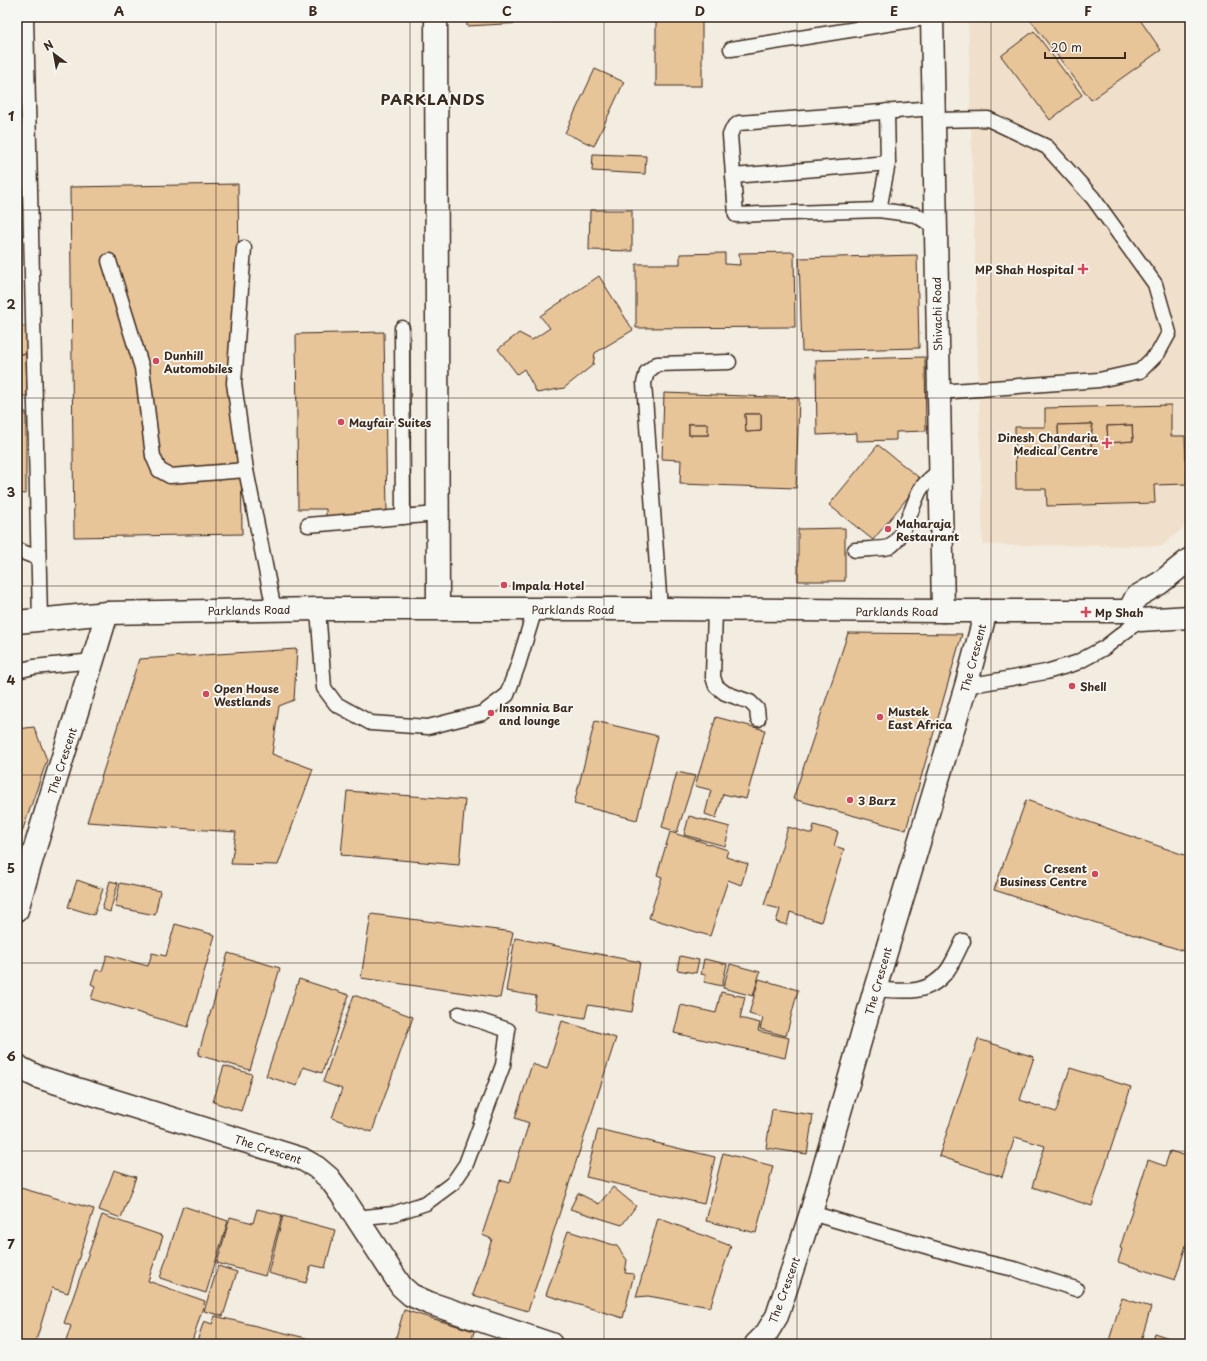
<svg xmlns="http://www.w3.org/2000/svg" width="1207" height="1361" font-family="'Playpen Sans',sans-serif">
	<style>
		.built { fill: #f0e0cb }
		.building { fill: #e8c499; stroke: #3b2a1e; fill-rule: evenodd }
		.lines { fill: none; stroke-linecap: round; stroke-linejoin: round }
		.service-casing { stroke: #3b2a1e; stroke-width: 17 }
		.minor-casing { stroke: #3b2a1e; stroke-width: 25 }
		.secondary-casing { stroke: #3b2a1e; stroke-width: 25 }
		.service { stroke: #f6f6f2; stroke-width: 14 }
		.minor { stroke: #f6f6f2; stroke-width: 22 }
		.secondary { stroke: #f6f6f2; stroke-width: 22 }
		.grid { fill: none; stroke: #3b2a1e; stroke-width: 1; stroke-opacity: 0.55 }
		.poi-dot { fill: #d1495b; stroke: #f6f6f2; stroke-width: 1.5 }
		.labels { text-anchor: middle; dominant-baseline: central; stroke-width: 4; stroke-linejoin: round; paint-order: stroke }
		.poi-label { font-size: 11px; font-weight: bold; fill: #3b2a1e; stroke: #f6f6f2; text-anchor: start }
		.street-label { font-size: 11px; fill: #3b2a1e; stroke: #f6f6f2 }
		.district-label { font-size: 15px; font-weight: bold; letter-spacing: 1px; fill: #3b2a1e; stroke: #f6f6f2 }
		.neatline { fill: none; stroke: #3b2a1e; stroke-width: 1.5 }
		.grid-label { font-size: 13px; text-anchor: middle; font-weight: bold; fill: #3b2a1e }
	</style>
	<rect width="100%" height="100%" fill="#f3ece0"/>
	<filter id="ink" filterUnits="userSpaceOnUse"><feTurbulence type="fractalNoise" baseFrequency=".025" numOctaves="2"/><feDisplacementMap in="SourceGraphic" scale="8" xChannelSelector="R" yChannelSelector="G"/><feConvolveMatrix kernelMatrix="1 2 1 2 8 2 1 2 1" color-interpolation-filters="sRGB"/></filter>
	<g filter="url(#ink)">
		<polygon class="built" points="968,17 1190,17 1190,522 1162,546 983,545"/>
		<g class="building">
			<polygon points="466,17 596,17 596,19 467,26"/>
			<rect x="656" y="17" width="46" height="69"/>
			<polygon points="1028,17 1138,17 1161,50 1091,100"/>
			<polygon points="1034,31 1082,95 1050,120 1001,56"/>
			<polygon points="17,64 25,75 17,81"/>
			<polygon points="595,69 624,82 594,146 565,133"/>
			<polygon points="593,154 646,156 645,174 592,171"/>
			<polygon points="238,184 242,534 74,537 70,187"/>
			<polygon points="590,210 632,210 632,251 589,250"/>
			<polygon points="794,252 795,327 636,328 636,264 680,264 680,254 725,253 725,264 740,265 739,253"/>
			<polygon points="917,255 919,348 802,351 799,258"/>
			<polygon points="599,276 633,330 595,353 593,365 564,388 537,393 524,369 517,374 498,349 519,333 532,340 550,328 540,316"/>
			<polygon points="17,326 26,326 27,354 17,354"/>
			<polygon points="384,332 387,512 362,513 362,519 326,520 326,509 298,509 296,334"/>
			<polygon points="17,354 26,354 27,396 19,396 18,382 17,382"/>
			<polygon points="925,357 926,431 896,432 896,440 857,441 857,433 817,435 816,360"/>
			<path d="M664,393L799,398L796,488L680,484L681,460L662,459ZM745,414H761V431L746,432ZM689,424H708V435H689Z"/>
			<path d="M1171,405V436H1185L1187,484L1154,485L1155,503L1047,506L1046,489H1016L1015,427H1045V408ZM1092,424L1091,448L1059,449L1058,425ZM1132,425L1133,441L1108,443L1107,426Z"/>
			<polygon points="17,412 26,412 26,494 17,493"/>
			<polygon points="745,414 761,414 761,431 746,432"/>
			<rect x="689" y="424" width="19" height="11"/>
			<polygon points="1092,424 1091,448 1059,449 1058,425"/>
			<polygon points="1132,425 1133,441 1108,443 1107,426"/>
			<polygon points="878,445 922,480 873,540 829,505"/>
			<polygon points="845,528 845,581 798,581 798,529"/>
			<polygon points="848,633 962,634 906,830 793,799"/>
			<polygon points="297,649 294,700 279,706 272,754 313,769 278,865 231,864 236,832 87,822 139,659"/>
			<polygon points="716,717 765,730 746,799 723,794 716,818 705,814 711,790 695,786"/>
			<polygon points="595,721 658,736 637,820 574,804"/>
			<polygon points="34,727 47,760 17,846 17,729"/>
			<polygon points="677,772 695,776 677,832 662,827"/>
			<polygon points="347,791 465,800 459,865 341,855"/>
			<polygon points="1026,800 1190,857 1190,953 994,890"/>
			<polygon points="689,816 730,827 725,846 684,835"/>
			<polygon points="814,825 838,832 834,846 844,849 821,922 790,912 787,925 776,922 780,909 764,905 788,827 812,834"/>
			<polygon points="670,832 728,850 726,857 748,864 741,885 728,880 710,936 649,918 662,877 657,875"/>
			<polygon points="77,880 103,889 94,915 68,907"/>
			<polygon points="110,881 118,883 110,912 102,909"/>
			<polygon points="120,883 160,891 155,915 115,907"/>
			<polygon points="371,914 513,932 500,998 361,978"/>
			<polygon points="175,924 215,935 188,1027 91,999 95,986 91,984 96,970 102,971 107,955 148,966 152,953 166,956"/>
			<polygon points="515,938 640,962 632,1012 588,1005 585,1018 534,1010 536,996 506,991"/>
			<polygon points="228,953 280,968 250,1070 198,1055"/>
			<polygon points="680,956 699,960 696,973 677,970"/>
			<polygon points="704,959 727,964 722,986 704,982 706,975 701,974"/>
			<polygon points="730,964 760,972 753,996 723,988"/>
			<polygon points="299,979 349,995 322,1073 303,1067 297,1086 266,1076"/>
			<polygon points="759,979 798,990 786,1036 760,1029 763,1018 749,1014"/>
			<polygon points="721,992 745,997 740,1018 760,1023 758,1031 789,1038 785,1058 674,1033 681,1005 716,1013"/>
			<polygon points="354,995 413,1017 372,1132 332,1118 342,1089 323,1082"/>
			<polygon points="562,1021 616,1038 528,1311 473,1295 492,1239 482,1235 500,1180 510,1183 529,1123 515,1118 532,1064 547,1069"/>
			<polygon points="978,1039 1034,1057 1020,1100 1056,1112 1070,1068 1131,1087 1092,1206 1032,1187 1045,1146 1015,1137 1002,1177 939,1156"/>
			<polygon points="224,1066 252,1074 241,1111 213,1102"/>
			<polygon points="772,1109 813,1115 807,1154 766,1148"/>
			<polygon points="598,1129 715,1157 704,1204 586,1177"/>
			<polygon points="1170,1151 1190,1157 1190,1233 1175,1280 1118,1262 1122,1249 1120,1248 1148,1160 1165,1166"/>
			<polygon points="723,1153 773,1166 756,1233 706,1221"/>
			<polygon points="114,1170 136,1177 121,1218 99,1210"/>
			<polygon points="17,1187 94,1209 68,1293 52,1288 35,1344 17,1344"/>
			<polygon points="613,1187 636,1206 622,1225 570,1209 578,1193 599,1204"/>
			<polygon points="183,1206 228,1221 206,1293 160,1278"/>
			<polygon points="257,1209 282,1215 265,1276 217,1263 230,1217 253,1223"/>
			<polygon points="102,1215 163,1236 148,1281 205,1301 191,1344 65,1344 71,1326 64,1323"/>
			<polygon points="283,1216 335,1230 325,1268 311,1265 306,1283 268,1273"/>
			<polygon points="658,1218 731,1246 710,1307 648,1296 636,1297"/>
			<polygon points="568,1231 617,1246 627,1260 625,1273 634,1274 623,1318 546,1295"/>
			<polygon points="218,1266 237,1272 223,1316 204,1311"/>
			<polygon points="1122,1298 1151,1307 1140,1344 1108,1344"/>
			<polygon points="404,1310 474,1331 471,1344 394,1344"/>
			<polygon points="215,1316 310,1339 314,1344 196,1344 204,1321 212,1324"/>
			<polygon points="1154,1333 1187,1344 1151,1344"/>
		</g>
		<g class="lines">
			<g class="service-casing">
				<g id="service">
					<polyline points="26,17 40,619"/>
					<polyline points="731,49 931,17"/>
					<polyline points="934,108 739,123 733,128 730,135 736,215 879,210 916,215 936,228"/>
					<polyline points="934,120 988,119 1047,147 1093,198 1155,284 1169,333 1158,353 1140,371 1099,380 939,392"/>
					<polyline points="733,176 888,163"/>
					<polyline points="879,210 888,163 887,111"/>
					<polyline points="244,248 234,383 246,470 274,610"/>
					<polyline points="109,261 142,368 153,456 159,470 170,476 246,470"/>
					<polyline points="402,328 403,517"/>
					<polyline points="308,525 437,514"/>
					<polyline points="17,550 38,558"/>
					<path d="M855,550C863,549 883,549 889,547C903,541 913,503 920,490C925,482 933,476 940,471"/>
					<polyline points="318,609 324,688 336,704 371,723 428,727 483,713 507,695 518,665 535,609"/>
					<polyline points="660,609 644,383 647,372 657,364 729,362"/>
					<polyline points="715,610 713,677 716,686 725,693 750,702 757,709 758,719"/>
					<polyline points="17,671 34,667 93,661"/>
					<polyline points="966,686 1046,672 1076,663 1104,648 1140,620"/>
					<path d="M875,989C903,991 928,996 947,971C953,963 958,951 963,941"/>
					<polyline points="811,1213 967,1258 1014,1269 1076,1289"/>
					<polyline points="356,1218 393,1214 426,1203 453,1183 466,1164 503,1065 508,1030 459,1014"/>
				</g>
			</g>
			<g class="minor-casing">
				<g id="minor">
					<polyline points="436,17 438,608"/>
					<polyline points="932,17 943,611"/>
					<path d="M17,910C45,810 78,712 107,613"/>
					<polyline points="17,1065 20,1068 38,1077 302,1159 316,1167 329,1178 341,1194 401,1286 411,1295 429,1303 551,1344"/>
					<polyline points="756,1344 766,1334 777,1316 811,1213 875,989 966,686 986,611"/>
				</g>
			</g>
			<g class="secondary-casing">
				<g id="secondary">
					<polyline points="1129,611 1136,597 1160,583 1190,559"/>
					<polyline points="17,622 107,613 318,609 660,609 943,611 1129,611 1140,620 1190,617"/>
				</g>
			</g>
			<use href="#service" class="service"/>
			<use href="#minor" class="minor"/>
			<use href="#secondary" class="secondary"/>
		</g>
	</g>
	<path class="grid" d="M216,17V1344M410,17V1344M604,17V1344M797,17V1344M991,17V1344M17,210H1190M17,398H1190M17,586H1190M17,775H1190M17,963H1190M17,1151H1190"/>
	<g class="poi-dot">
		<path d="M1081 263h4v4h4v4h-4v4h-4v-4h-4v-4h4z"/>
		<circle cx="156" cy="361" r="4"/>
		<circle cx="341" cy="422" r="4"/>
		<path d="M1105 437h4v4h4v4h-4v4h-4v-4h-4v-4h4z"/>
		<circle cx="888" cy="529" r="4"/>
		<circle cx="504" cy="585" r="4"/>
		<path d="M1084 606h4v4h4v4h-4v4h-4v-4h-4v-4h4z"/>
		<circle cx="1072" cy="686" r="4"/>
		<circle cx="206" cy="694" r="4"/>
		<circle cx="491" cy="713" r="4"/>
		<circle cx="880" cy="717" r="4"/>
		<circle cx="850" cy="800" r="4"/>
		<circle cx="1095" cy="874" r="4"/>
	</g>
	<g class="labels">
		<g class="poi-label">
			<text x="1074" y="269" text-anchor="end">MP Shah Hospital</text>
			<text x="164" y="355">Dunhill<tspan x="164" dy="13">Automobiles</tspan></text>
			<text x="349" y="422">Mayfair Suites</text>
			<text x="1098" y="437" text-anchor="end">Dinesh Chandaria<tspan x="1098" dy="13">Medical Centre</tspan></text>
			<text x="896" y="523">Maharaja<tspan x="896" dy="13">Restaurant</tspan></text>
			<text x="512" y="585">Impala Hotel</text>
			<text x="1095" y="612">Mp Shah</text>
			<text x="1080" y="686">Shell</text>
			<text x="214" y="688">Open House<tspan x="214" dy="13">Westlands</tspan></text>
			<text x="499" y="707">Insomnia Bar<tspan x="499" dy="13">and lounge</tspan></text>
			<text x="888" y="711">Mustek<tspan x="888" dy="13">East Africa</tspan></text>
			<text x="858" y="800">3 Barz</text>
			<text x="1087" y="868" text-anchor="end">Cresent<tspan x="1087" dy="13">Business Centre</tspan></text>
		</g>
		<g class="street-label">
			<text transform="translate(937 314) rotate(-91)">Shivachi Road</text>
			<text x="573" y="609">Parklands Road</text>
			<text transform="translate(249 610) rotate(-1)">Parklands Road</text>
			<text x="897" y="611">Parklands Road</text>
			<text transform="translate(973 658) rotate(-75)">The Crescent</text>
			<text transform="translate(62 761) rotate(-72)">The Crescent</text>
			<text transform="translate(878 981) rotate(-74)">The Crescent</text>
			<text transform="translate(268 1149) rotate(18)">The Crescent</text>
			<text transform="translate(784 1290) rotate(-70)">The Crescent</text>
		</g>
		<g class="district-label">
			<text x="433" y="98">PARKLANDS</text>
		</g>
	</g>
	<rect width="1207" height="1361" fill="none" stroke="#f6f6f2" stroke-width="44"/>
	<g transform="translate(54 54) rotate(328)" stroke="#f6f6f2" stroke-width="3" paint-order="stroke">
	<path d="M0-3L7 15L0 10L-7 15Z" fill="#3b2a1e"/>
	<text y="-6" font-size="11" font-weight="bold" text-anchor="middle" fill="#3b2a1e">N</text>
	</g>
	<path d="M1045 52v6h80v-6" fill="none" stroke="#3b2a1e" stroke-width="2"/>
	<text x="1051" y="52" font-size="12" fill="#3b2a1e" stroke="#f6f6f2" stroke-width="3" paint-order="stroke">20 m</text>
	<rect x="22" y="22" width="1163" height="1317" class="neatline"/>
	<g class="grid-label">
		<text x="119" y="16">A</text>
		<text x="313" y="16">B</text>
		<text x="507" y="16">C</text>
		<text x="700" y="16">D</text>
		<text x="894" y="16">E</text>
		<text x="1088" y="16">F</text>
		<text x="11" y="121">1</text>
		<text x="11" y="309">2</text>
		<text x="11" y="497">3</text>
		<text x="11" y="685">4</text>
		<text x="11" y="873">5</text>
		<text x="11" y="1061">6</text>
		<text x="11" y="1249">7</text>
	</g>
</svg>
